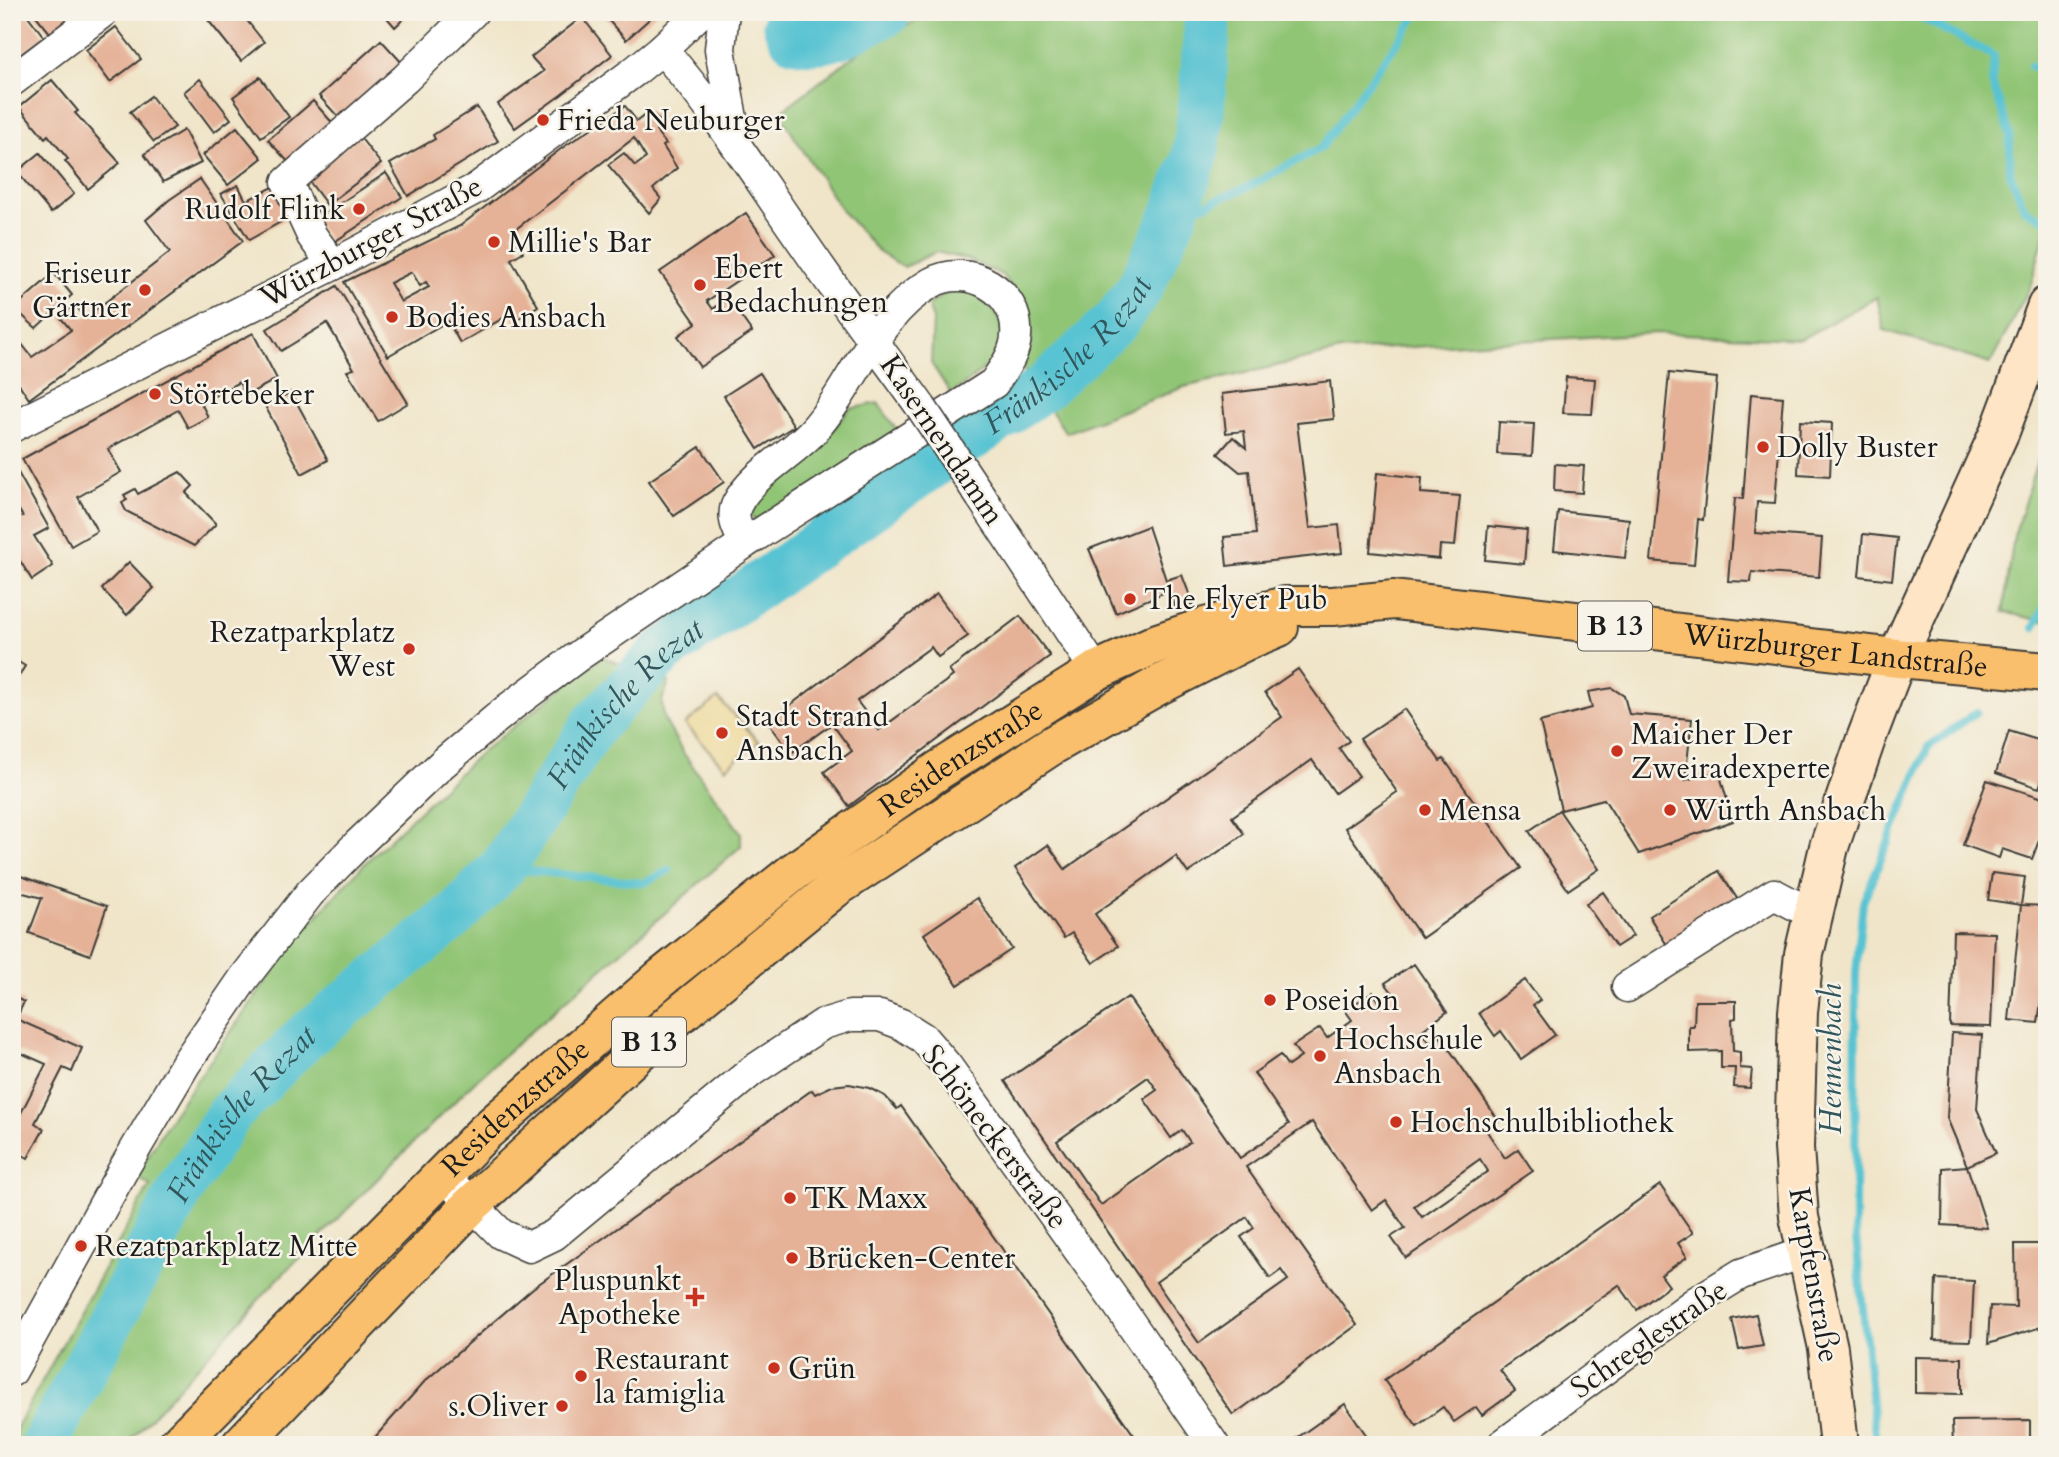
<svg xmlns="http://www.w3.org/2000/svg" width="2059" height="1457" font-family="Cardo,serif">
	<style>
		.green { fill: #91c576; stroke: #567049; stroke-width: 2 }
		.sand { fill: #eeda9e; stroke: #857b5d; stroke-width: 2 }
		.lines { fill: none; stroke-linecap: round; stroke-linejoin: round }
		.stream { stroke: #58c3d2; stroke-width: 8 }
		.river { stroke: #58c3d2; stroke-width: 47 }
		.building { fill: #e5b298; fill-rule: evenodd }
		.minor-casing { stroke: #3c3a36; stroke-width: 33 }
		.secondary-casing { stroke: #3c3a36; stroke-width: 42 }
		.primary-casing { stroke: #3c3a36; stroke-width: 42 }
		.minor { stroke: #fff; stroke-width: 30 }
		.secondary { stroke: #fde5c5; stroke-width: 38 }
		.primary { stroke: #f9bf6d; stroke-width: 38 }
		.minor-bridge-casing { stroke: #3c3a36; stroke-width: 33; stroke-linecap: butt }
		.minor-bridge { stroke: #fff; stroke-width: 30 }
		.poi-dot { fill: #c8321e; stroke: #f7f3e8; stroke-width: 2.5 }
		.labels { text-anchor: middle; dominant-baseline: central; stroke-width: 5; stroke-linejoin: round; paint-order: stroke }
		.shield { fill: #f7f3e8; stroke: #5e5c59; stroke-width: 2 }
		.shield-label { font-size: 28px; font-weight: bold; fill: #1c1c1c }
		.poi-label { font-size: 30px; fill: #1c1c1c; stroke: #f7f3e8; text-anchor: start }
		.street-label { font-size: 30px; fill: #1c1c1c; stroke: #f7f3e8 }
		.water-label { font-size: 32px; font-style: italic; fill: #31565c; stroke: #f7f3e8 }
	</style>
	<rect width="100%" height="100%" fill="#f7f3e8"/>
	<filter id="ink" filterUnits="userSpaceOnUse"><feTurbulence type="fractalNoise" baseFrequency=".0143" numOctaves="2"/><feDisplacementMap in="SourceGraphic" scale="14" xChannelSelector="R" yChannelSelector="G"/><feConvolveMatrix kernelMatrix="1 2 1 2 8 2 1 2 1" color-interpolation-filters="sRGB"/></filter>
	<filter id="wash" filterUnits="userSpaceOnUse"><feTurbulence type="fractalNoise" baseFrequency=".00686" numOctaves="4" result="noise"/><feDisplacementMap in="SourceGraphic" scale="28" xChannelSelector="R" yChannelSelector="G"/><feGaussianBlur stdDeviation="1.57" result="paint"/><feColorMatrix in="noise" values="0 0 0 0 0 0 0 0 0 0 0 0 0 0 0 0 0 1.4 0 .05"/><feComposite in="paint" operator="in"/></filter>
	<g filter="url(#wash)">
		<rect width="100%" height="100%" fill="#f0e5c9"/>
		<g class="green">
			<polygon points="814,12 855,12 832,22 816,21"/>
			<polygon points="940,12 2047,12 2047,226 2030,287 1990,364 1884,330 1877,297 1801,339 1657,333 1341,351 1184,387 1066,433 1022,367 1031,341 1024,303 1002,275 969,260 936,252 904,267 880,253 842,211 779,113 880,36"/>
			<path d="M963,289C979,294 990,301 997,316C1015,354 977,374 951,394L931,363L933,320L928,305L945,294Z"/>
			<polygon points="878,403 899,433 761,521 753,519 749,511 751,503 775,478 814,454 849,409"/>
			<polygon points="2047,430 2047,622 2003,612 2014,536"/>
			<polygon points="602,657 669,682 662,701 664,719 684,754 741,833 741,846 478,1078 275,1282 126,1445 12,1445 12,1436 150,1185 136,1177 172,1115 297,938 364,864 480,753"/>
		</g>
		<polygon class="sand" points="718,698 759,742 725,768 685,724"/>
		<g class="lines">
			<g class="stream">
				<polyline points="1911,12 1994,56 1992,82 2010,135 2010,173 2025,210 2047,221"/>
				<polyline points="2031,66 2047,70"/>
				<polyline points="1173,218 1248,187 1322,147 1419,12"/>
				<polyline points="2034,628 2047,602"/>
				<polyline points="502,868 644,883 669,870"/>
				<polyline points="1876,1445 1855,1227 1856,973 1863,902 1928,747 1977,712"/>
			</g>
			<g class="river">
				<path d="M788,12L786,25L793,38C826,49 858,26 888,12"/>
				<path id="s1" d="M44,1445L184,1184L230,1113L305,1037L453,917L502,868L595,723L663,652L1046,386L1116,321L1140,287L1173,218L1195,156L1201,110L1208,12"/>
			</g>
		</g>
		<g id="blocks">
			<g class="building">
				<polygon points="22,12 25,12 44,37 12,61 12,20"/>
				<polygon points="33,12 76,12 50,33"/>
				<polygon points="217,12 240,12 264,42 241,61 208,20"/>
				<polygon points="382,12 411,12 395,27"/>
				<polygon points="601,12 657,12 626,40"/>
				<polygon points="582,17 612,55 561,95 515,128 498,104 544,71 531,57"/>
				<polygon points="116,27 141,59 110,82 86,50"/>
				<polygon points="381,40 404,65 342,121 319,96"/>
				<polygon points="260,77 289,117 261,137 233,97"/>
				<polygon points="200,79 231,119 214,132 184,92"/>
				<polygon points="52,80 78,111 75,113 120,163 88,189 65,161 68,159 48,135 45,138 19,107"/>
				<polygon points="151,96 175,127 154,142 130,112"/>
				<polygon points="313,101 336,127 292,166 268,140"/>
				<path d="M625,106L637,121L650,111L663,125L656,131L666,144L663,146L677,168L653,189L661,199L649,213L608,165L624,153L635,166L646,158L634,138L512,232L523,252L511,259L538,306L515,321L512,313L460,343L448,321L388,356L344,282L460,226L562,148ZM412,272L420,286L426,282L429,287L401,302L390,283Z"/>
				<polygon points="477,107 498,141 408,196 390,164 435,139 433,135"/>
				<polygon points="237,127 262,158 228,185 203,155"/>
				<polygon points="184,130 201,163 163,182 144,154"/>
				<polygon points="359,136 381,164 327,205 306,177"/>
				<polygon points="40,153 74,194 51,213 17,172"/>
				<polygon points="386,173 402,197 331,244 315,220"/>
				<polygon points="200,179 243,241 29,399 12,374 12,350 21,343 32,357 71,330 60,317 75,304 85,318 170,252 146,220 169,200"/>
				<polygon points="238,185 246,201 275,186 291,216 249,240 221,194"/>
				<polygon points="746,213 775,255 707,301 713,309 728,298 752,332 700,367 678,336 696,323 660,272"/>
				<polygon points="54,273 72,295 36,328 14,308"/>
				<polygon points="337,286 408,403 378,421 347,371 354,369 327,323 281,351 267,329"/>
				<polygon points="253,333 277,379 245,396 239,382 201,403 208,417 188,428 178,410 108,449 121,472 78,497 97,531 71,546 22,459"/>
				<polygon points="760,373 794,426 758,449 724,396"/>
				<polygon points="1669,373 1717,378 1703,520 1698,519 1694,565 1651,561"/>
				<polygon points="1566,377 1595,379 1592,414 1563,413"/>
				<polygon points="1330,381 1334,419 1297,423 1310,528 1339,525 1342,553 1227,566 1224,537 1256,534 1249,471 1240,472 1218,454 1233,437 1246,448 1244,431 1226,433 1222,394"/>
				<polygon points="291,392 328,460 302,474 265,406"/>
				<polygon points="1751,394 1783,397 1775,503 1757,502 1755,533 1822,538 1819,577 1752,572 1751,582 1728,581 1735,498 1743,499"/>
				<polygon points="1800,421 1832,423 1830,476 1798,474"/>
				<polygon points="1499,422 1534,424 1532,456 1497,454"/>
				<polygon points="700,447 724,482 674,516 649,481"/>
				<polygon points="12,462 49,528 34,536 53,566 32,580 12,548 12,501 23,517 12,498"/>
				<polygon points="1555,464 1584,466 1582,493 1554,491"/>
				<polygon points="180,472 193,486 186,493 216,524 194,546 126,511 122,503 127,500 124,495 135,489 138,494"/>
				<polygon points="1377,473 1422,478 1421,493 1460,496 1455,546 1440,545 1439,559 1370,552"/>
				<polygon points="1558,511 1629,519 1625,558 1554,550"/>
				<polygon points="1148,526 1166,580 1182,575 1193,604 1176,610 1170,590 1116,613 1089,549"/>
				<polygon points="1488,526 1527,530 1524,564 1485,560"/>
				<polygon points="1863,534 1897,538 1892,580 1859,576"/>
				<polygon points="129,562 154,588 127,615 102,589"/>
				<polygon points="937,594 968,636 938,657 931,647 857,701 879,730 953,676 949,670 1020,616 1050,656 849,806 824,772 852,751 832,724 791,753 768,722"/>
				<polygon points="12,658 25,666 12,687"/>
				<polygon points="1298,669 1349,741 1339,748 1359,776 1335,793 1312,760 1232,817 1244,834 1188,873 1176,856 1095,914 1118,946 1093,963 1072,933 1064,938 1015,868 1048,845 1065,869 1282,717 1265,692"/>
				<polygon points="1612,688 1624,696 1629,714 1692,719 1685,780 1719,772 1733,821 1639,854 1604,799 1561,810 1540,722 1592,708 1588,692"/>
				<polygon points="1404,709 1440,761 1444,759 1521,868 1422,938 1345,828 1397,792 1360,739"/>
				<polygon points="2009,731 2047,743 2047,765 2039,788 1996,773"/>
				<polygon points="1987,780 2046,799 2040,816 2047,819 2032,859 2002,849 1999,858 1963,845"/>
				<polygon points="1559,810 1599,869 1568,890 1529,831"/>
				<polygon points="1719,871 1738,900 1667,945 1649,916"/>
				<polygon points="12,873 107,906 90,955 29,933 42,898 12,890"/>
				<polygon points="1992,873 2025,877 2021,905 2047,906 2047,958 2038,1023 2009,1020 2021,905 1988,900"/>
				<polygon points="1603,892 1633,936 1616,947 1586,904"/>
				<polygon points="977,898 1012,949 958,985 924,934"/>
				<polygon points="1953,932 1995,933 1991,1027 1950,1026"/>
				<path d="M1414,964L1447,1012L1421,1031L1430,1043L1440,1036L1499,1121L1486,1130L1505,1158L1518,1149L1533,1171L1406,1258L1391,1237L1405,1228L1386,1200L1372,1210L1312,1122L1246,1167L1357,1325L1233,1415L1005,1081L1128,997L1240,1158L1289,1124L1254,1073L1280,1055L1288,1066L1301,1057L1293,1046L1320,1028L1327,1038L1352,1020L1345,1010L1373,992L1379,1001L1392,992L1385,983ZM1148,1077L1157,1090L1144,1099L1171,1138L1182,1130L1190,1142L1101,1205L1057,1141ZM1480,1159L1488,1171L1422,1217L1414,1206ZM1247,1217L1254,1228L1241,1237L1270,1278L1281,1270L1288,1280L1199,1343L1156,1282Z"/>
				<polygon points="1525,980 1540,1000 1533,1005 1555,1035 1521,1059 1501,1031 1495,1036 1479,1013"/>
				<polygon points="12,996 24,1002 16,1019 82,1048 72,1072 63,1068 35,1123 44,1129 28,1158 12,1149 12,1111 20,1115 46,1064 12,1049"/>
				<polygon points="1695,1001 1736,1001 1736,1018 1732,1019 1733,1051 1740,1052 1740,1068 1752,1069 1750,1088 1734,1087 1735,1068 1721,1068 1721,1051 1689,1052 1689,1026 1694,1026"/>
				<polygon points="1952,1033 1982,1035 1977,1109 1996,1153 1967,1166 1947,1118"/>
				<polygon points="849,1084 869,1088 885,1096 897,1109 901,1106 1141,1445 368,1445 425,1381 533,1288 812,1090 815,1094 832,1086"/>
				<polygon points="1967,1166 1987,1228 1942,1225 1943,1168"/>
				<polygon points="1660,1185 1693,1233 1678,1243 1687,1257 1661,1275 1669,1286 1637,1310 1619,1285 1500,1370 1515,1391 1482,1415 1476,1407 1454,1422 1443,1407 1417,1426 1384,1380"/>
				<polygon points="2015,1244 2047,1244 2047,1274 2043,1274 2041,1327 1988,1344 1990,1306 2016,1307"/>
				<polygon points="1936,1279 1974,1281 1971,1341 1934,1340"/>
				<polygon points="1756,1314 1763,1346 1739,1350 1732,1319"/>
				<polygon points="1915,1357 1962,1358 1962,1394 1915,1393"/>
				<polygon points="1345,1404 1373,1445 1287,1445"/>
				<polygon points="2030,1420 2030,1445 1953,1445 1952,1421"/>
			</g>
		</g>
	</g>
	<g filter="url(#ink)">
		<use href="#blocks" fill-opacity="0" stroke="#3c3a36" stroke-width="2"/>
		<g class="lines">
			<g class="minor-casing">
				<g id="minor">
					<polyline points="724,12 720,49 735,136"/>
					<path d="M662,49C718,113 758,179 806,247C843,301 883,354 921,407"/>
					<polyline points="12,81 103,12"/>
					<polyline points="333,265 312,236 287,182 405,79 473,12"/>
					<polyline points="12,427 333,265 477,188 635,71 662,49 701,12"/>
					<polyline points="981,497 1096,671"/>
					<polyline points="1627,987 1774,894 1812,914"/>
					<polyline points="442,1174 501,1234 529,1247 554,1235 752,1071 823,1024 850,1016 880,1016 901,1024 923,1038 947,1066 1118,1305 1214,1445"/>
					<path d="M12,1371L123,1170L186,1063L244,978L310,893L358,844L442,764L510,707L581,654L745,543L994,383C1004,368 1015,354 1016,336C1020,291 969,262 931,283C875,314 855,384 813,431C791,455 752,474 737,504C730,518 739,532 745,543"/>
					<polyline points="1502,1445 1697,1301 1741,1274 1806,1252"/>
				</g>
			</g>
			<g class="secondary-casing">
				<polyline id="secondary" points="1839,1445 1828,1348 1799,1217 1794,1148 1798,1012 1804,954 1829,847 1866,739 1897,658 2000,431 2047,306"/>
			</g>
			<g class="primary-casing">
				<g id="primary">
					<path id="s2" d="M177,1445L485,1132L660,979L795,871L939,770L1096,671L1158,643L1205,627L1285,606H1333L1394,600L1897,658L2047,672"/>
					<polyline points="241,1445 471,1205 678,1016 835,888 1051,746 1157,686 1243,642 1279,627"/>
				</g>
			</g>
			<use href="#minor" class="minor"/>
			<use href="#secondary" class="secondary"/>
			<use href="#primary" class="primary"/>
			<g class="minor-bridge-casing">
				<polyline id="minor-bridge" points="921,407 981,497"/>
			</g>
			<use href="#minor-bridge" class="minor-bridge"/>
		</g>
	</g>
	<g class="poi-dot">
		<circle cx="543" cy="120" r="7"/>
		<circle cx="359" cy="209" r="7"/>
		<circle cx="494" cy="242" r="7"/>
		<circle cx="700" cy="285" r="7"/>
		<circle cx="145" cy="290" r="7"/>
		<circle cx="392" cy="317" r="7"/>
		<circle cx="155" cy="394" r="7"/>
		<circle cx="1763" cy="447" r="7"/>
		<circle cx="1130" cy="599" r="7"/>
		<circle cx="409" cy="649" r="7"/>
		<circle cx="722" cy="733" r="7"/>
		<circle cx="1617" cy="751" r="7"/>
		<circle cx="1425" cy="810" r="7"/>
		<circle cx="1670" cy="810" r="7"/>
		<circle cx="1270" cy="1000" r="7"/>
		<circle cx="1320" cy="1056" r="7"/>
		<circle cx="1396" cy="1122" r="7"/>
		<circle cx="790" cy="1198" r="7"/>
		<circle cx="81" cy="1246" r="7"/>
		<circle cx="792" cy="1258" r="7"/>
		<path d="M691.5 1286.5h7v7h7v7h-7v7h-7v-7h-7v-7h7z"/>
		<circle cx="774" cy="1368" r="7"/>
		<circle cx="581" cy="1376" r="7"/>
		<circle cx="562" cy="1406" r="7"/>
	</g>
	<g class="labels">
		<g class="shield">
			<rect x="1578" y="601.5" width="74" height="49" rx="5"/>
			<rect x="612" y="1017.5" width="74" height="49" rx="5"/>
		</g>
		<g class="shield-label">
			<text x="1615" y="626">B 13</text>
			<text x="649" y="1042">B 13</text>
		</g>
		<g class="poi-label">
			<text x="557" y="120">Frieda Neuburger</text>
			<text x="345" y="209" text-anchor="end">Rudolf Flink</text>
			<text x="508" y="242">Millie's Bar</text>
			<text x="714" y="268">Ebert<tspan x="714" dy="34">Bedachungen</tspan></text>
			<text x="131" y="273" text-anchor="end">Friseur<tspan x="131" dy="34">Gärtner</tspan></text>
			<text x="406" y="317">Bodies Ansbach</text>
			<text x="169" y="394">Störtebeker</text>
			<text x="1777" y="447">Dolly Buster</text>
			<text x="1144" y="599">The Flyer Pub</text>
			<text x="395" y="632" text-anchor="end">Rezatparkplatz<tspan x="395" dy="34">West</tspan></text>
			<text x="736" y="716">Stadt Strand<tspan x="736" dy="34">Ansbach</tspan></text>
			<text x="1631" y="734">Maicher Der<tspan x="1631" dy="34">Zweiradexperte</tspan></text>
			<text x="1439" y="810">Mensa</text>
			<text x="1684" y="810">Würth Ansbach</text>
			<text x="1284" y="1000">Poseidon</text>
			<text x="1334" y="1039">Hochschule<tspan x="1334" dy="34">Ansbach</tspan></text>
			<text x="1410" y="1122">Hochschulbibliothek</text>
			<text x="804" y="1198">TK Maxx</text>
			<text x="95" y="1246">Rezatparkplatz Mitte</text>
			<text x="806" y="1258">Brücken-Center</text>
			<text x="681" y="1280" text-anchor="end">Pluspunkt<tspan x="681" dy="34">Apotheke</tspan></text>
			<text x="595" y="1359">Restaurant<tspan x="595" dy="34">la famiglia</tspan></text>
			<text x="788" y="1368">Grün</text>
			<text x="548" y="1406" text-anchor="end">s.Oliver</text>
		</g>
		<g class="street-label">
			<text transform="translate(371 242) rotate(-28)">Würzburger Straße</text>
			<text transform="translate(942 440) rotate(56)">Kasernendamm</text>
			<text stroke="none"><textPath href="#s2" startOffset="1960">Würzburger Landstraße</textPath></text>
			<text stroke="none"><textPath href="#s2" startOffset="1045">Residenzstraße</textPath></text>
			<text stroke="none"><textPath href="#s2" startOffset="478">Residenzstraße</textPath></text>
			<text transform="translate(995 1137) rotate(53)">Schöneckerstraße</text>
			<text transform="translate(1814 1275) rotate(80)">Karpfenstraße</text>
			<text transform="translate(1649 1339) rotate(-35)">Schreglestraße</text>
		</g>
		<g class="water-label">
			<text stroke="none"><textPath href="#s1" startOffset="1521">Fränkische Rezat</textPath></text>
			<text stroke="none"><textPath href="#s1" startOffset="954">Fränkische Rezat</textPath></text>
			<text transform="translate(1831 1059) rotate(-90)">Hennenbach</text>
			<text stroke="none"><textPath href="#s1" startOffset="387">Fränkische Rezat</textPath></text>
		</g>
	</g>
	<rect width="2059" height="1457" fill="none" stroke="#f7f3e8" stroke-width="42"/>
</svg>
